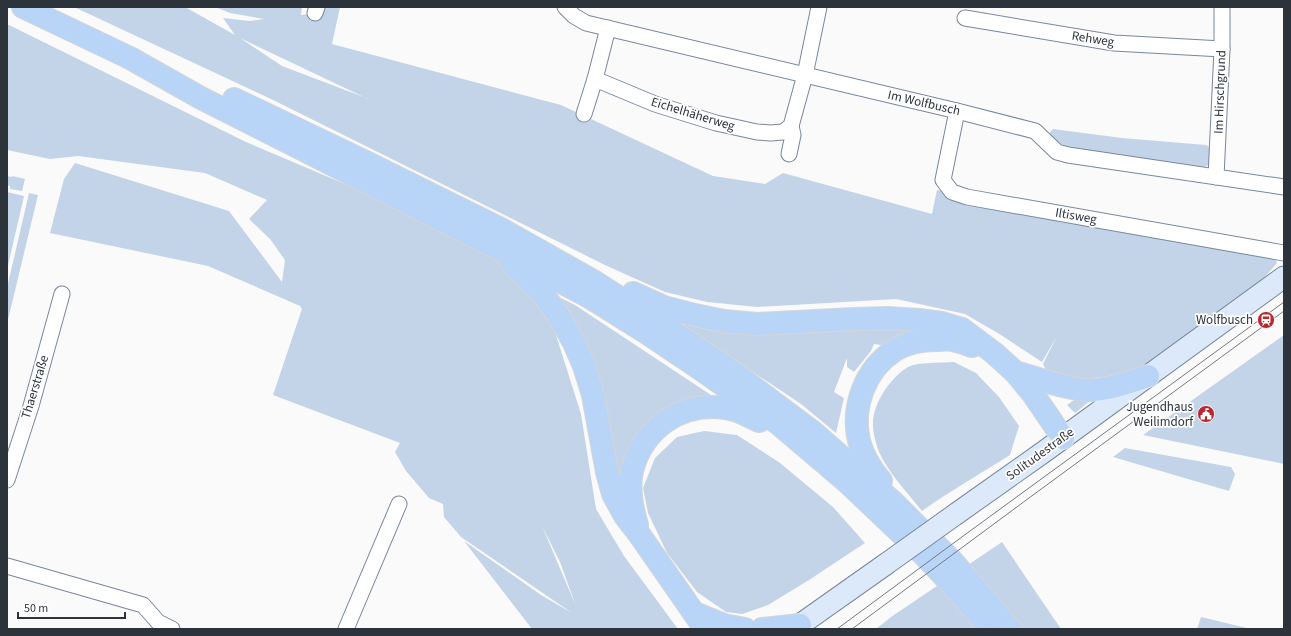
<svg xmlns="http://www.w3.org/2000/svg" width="1291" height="636" font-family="'Source Sans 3',sans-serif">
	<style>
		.green { fill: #c3d4e9; fill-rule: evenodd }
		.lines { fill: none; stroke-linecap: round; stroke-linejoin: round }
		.street-casing { stroke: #78889b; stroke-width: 17 }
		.secondary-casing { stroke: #78889b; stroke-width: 23 }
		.primary-casing { stroke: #d5d6d8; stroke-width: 24 }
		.street { stroke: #fff; stroke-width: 15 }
		.secondary { stroke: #dce9fa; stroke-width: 21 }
		.primary { stroke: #b8d4f6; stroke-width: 22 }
		.tram { stroke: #757a7f; stroke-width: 1 }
		.secondary-bridge-casing { stroke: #78889b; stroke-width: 23; stroke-linecap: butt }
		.secondary-bridge { stroke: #dce9fa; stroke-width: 21 }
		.labels { text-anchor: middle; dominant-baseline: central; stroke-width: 3.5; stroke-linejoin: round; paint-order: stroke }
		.street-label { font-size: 13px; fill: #2c333b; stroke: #fff }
		.poi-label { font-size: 13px; fill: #2c333b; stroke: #fff; text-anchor: end }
	</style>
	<rect width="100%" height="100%" fill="#fafafa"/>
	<g class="green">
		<path d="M74,7H185L235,35L223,18L250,21L264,19L230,13L215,7H302L301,15L315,13L317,7H340L332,44L561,105L713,176L765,184L783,173L932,214L937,190L952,192L1272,252L1277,263L1263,279L1162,354L1140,367L1122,375L1093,378L1082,379L1049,376L1043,364L1057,336L1042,362L1001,335L965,314L896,299L757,307L707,302L665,292L607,266L271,99ZM240,38L368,99H369L282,66Z"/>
		<path d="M7,24L246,142L501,250L543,294L581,414L596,509L624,556L678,629H532L464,541L541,595L572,613L461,537L444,517L443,504L429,498L406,471L395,452L400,443L273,395L302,309L300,306L208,266L50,233L64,179L75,163L229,211L282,282L285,260L270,239L249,219L267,200L205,173L78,156L50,159L7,150ZM542,526L560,562L576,606Z"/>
		<path d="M1053,129L1122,138L1206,145L1211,148L1209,165L1204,167L1075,149C1065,146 1057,143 1050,135V132Z"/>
		<polygon points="7,176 12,177 12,176 25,179 22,191 10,189 10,186 7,185"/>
		<polygon points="7,192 24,196 7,270"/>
		<polygon points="29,193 38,195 7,324 7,288"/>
		<polygon points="549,292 575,305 720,401 676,406 620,492"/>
		<polygon points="679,323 709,330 754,333 870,326 931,330 887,346 874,344 871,351 854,372 847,367 847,358 834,392 844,398 836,433 801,404"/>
		<polygon points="1284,335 1284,464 1143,435"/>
		<path d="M954,362L976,373L999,397L1019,426L1010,455C980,474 950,491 922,511C907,492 889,474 879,452C876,444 873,433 873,425C872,404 891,377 908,367C917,362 942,363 954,362Z"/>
		<polygon points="1096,396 1075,413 1067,405 1078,397"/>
		<polygon points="704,431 737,435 780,463 833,507 865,543 809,580 768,605 742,614 726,612 697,592 667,553 648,513 643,488 655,458 677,437"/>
		<polygon points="1125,448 1231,467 1235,474 1229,491 1113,457"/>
		<polygon points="1002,542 1061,629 876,629 891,617"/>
		<polygon points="1201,617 1251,629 1197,629"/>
	</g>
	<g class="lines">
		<g class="street-casing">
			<g id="street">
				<polyline points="565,7 574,16 586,23 957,111 1035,131 1057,152 1068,155 1284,187"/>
				<polyline points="315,13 317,7"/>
				<polyline points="965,18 1114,43 1222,49"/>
				<polyline points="608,28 595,79 655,104 716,123 757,132 771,133 783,132 791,126 805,75 819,7"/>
				<polyline points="957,111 943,180 952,192 967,197 1284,253"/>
				<polyline points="584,114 595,79"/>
				<polyline points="789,154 793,135 791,126"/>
				<polyline points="1216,177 1222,49 1222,7"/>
				<polyline points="7,480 31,406 62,294"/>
				<polyline points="7,566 143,605 158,622 172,629"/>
				<polyline points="346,629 399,504"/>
			</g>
		</g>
		<g class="secondary-casing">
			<g id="secondary">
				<polyline points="956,514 1045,451 1284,277"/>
				<polyline points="794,629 886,564"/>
			</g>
		</g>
		<g class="primary-casing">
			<g id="primary">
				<polyline points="23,7 130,58 201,98 501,250 591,298 647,333 699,368 779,424 846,481 924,555 958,591 990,629"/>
				<polyline points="234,99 368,163 501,229 595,282 693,345 741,378 813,432 893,502 953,562 1010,629"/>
				<polyline points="512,263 543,294 560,318 574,343 584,366 593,395 607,472 613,494 625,516 639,534 705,629"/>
				<polyline points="633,293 664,307 695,315 724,321 757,324 853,319 888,318 919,320 942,323 962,329 994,353 1015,372 1033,394 1063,438"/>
				<path d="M1015,372C1036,378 1069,390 1090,390C1109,390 1129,382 1148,376"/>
				<path d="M881,481C871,469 863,456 859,441C851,407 865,369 895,350C907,343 923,340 936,340C941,340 947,339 952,340C959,341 966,344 972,346"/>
				<path d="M637,525C632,508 628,489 632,471C643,428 681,402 725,408C737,409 748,416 759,421"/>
				<polyline points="694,613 724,625 745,629"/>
				<polyline points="762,629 800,625"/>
			</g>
		</g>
		<use href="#street" class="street"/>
		<use href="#secondary" class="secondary"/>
		<use href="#primary" class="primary"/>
		<g class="tram">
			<polyline points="837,629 970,531 1284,302"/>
			<polyline points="852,629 1029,498 1284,311"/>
		</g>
		<g class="secondary-bridge-casing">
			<polyline id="secondary-bridge" points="886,564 956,514"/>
		</g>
		<use href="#secondary-bridge" class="secondary-bridge"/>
	</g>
	<defs>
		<g id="station-disc" transform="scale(0.9)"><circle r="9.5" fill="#b8282e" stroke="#fff"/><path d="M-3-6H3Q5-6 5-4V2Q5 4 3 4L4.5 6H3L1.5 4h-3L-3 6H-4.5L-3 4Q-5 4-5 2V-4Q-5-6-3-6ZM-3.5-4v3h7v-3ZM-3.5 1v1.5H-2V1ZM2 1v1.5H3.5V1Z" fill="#fff"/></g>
		<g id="civic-disc" transform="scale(0.9)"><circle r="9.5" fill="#b8282e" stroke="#fff"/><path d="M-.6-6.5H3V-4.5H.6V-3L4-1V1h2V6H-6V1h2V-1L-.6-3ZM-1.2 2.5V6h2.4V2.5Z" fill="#fff"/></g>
	</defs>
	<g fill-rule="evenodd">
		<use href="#station-disc" x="1266" y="320"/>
		<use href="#civic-disc" x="1206" y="414"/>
	</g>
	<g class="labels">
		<g class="street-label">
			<text transform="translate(1093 39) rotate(9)">Rehweg</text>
			<text transform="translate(1220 92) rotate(-88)">Im Hirschgrund</text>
			<text transform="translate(924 103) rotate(13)">Im Wolfbusch</text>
			<text transform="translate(693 114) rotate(17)">Eichelhäherweg</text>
			<text transform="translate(1076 216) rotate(10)">Iltisweg</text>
			<text transform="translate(35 387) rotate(-73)">Thaerstraße</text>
			<text transform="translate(1040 454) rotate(-36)">Solitudestraße</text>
		</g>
		<g class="poi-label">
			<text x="1253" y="320">Wolfbusch</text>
			<text x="1193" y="407">Jugendhaus<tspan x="1193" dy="15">Weilimdorf</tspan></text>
		</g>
	</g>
	<rect width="1291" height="636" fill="none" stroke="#2c333b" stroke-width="16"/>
	<path d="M18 612v6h107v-6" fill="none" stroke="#2c333b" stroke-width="2"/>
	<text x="24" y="612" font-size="12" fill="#2c333b" stroke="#ffffff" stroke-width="3" paint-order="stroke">50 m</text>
</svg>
